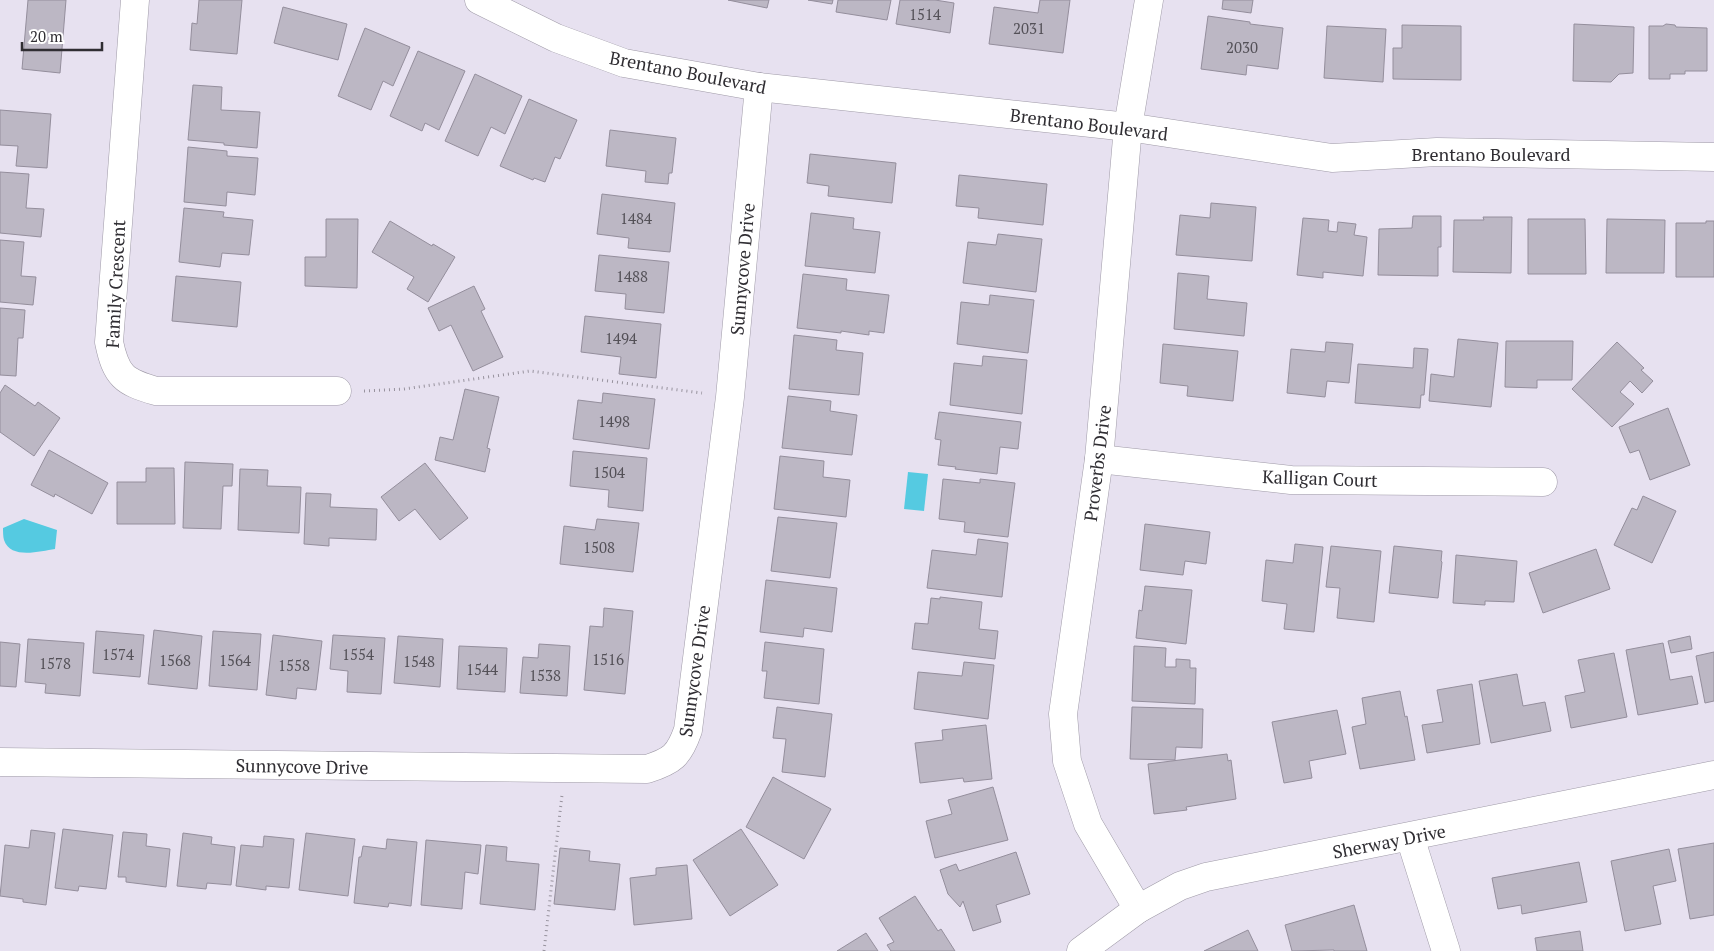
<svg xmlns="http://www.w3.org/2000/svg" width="1714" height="951" font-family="'PT Serif',serif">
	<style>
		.water { fill: #55cae1 }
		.building { fill: #bcb7c4; stroke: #948e9c }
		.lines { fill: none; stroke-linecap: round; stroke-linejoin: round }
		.street-casing { stroke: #9f9aa7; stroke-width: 29 }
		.path { stroke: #97929d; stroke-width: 3; stroke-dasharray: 1 4; stroke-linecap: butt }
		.street { stroke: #fff; stroke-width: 28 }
		.labels { text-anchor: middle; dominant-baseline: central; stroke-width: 4; stroke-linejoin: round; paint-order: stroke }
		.number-label { font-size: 15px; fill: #535057 }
		.street-label { font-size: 18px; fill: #302e33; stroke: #fff }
	</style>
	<rect width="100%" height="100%" fill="#e7e1f0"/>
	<g class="water">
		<polygon points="908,472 928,474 924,511 904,509"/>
		<path d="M24,519L57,530L55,549C40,551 11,560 4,540C3,537 3,531 3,528Z"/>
	</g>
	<g class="building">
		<polygon points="28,0 66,0 60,73 22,69"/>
		<polygon points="199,0 242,0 237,54 190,50 192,23 197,24"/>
		<polygon points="728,0 769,0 767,8"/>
		<polygon points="808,0 833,0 832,4"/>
		<polygon points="838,0 891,0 887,20 836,12"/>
		<polygon points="900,0 935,0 954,3 950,33 896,24"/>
		<polygon points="1040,0 1070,0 1063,53 989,44 994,7 1038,13"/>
		<polygon points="1223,0 1253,0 1251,13 1222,9"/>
		<polygon points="283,7 347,24 338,60 274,43"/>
		<polygon points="1208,16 1250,22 1250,24 1283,28 1278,69 1247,65 1246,75 1201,69"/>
		<polygon points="1574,24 1634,27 1633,73 1619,74 1611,82 1573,81"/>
		<polygon points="1666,24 1675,25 1676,27 1707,28 1707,71 1685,71 1685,74 1670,74 1670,79 1649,79 1649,26 1663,26"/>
		<polygon points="1402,25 1461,26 1461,80 1393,79 1393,48 1402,48"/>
		<polygon points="1327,26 1386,29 1383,82 1324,78"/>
		<polygon points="365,28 410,47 393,86 383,81 371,110 338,96"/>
		<polygon points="418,51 465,71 439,130 425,123 422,131 390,116"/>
		<polygon points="475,74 522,96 505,134 491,127 478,156 445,141"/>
		<polygon points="193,85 222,87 221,110 260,112 257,148 224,145 224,143 188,140"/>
		<polygon points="529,99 577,120 560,159 555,157 545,182 534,178 533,180 500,166"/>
		<polygon points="0,110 51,114 47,168 16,166 18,146 0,145"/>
		<polygon points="610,130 676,138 672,173 669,173 668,184 645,182 646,171 606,166"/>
		<polygon points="188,147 227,151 227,156 258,158 255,195 227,192 226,206 184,202"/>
		<polygon points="810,154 896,163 892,203 828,196 829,186 807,183"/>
		<polygon points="0,172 29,174 26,208 44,209 41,237 0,233"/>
		<polygon points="959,175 1047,184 1043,225 978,218 979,208 956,206"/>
		<polygon points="602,194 675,203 670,252 628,248 629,238 597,234"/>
		<polygon points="1211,203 1256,207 1252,261 1176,255 1180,215 1210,218"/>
		<polygon points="184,208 224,212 223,217 253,220 249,255 222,253 220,267 179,262"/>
		<polygon points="811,213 854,218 853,229 880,232 875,273 805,266"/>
		<polygon points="1413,216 1441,216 1441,247 1438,247 1438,276 1378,275 1379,229 1412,228"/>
		<polygon points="1483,217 1512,217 1511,273 1453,272 1454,220 1484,220"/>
		<polygon points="1303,218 1329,220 1328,231 1337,232 1338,222 1356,224 1354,235 1367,237 1363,276 1323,272 1323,278 1297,275"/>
		<polygon points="326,219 358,219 357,288 305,286 305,257 326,257"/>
		<polygon points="1528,219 1585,219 1586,274 1528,274"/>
		<polygon points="1607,219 1665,220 1664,273 1606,273"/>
		<polygon points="390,221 432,246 433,244 455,257 428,302 407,289 414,277 372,252"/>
		<polygon points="1706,221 1714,221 1714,277 1676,277 1676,223 1706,223"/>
		<polygon points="998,234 1042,239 1036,292 963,283 968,242 996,245"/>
		<polygon points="0,240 24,242 21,276 36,277 33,305 0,302"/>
		<polygon points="599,255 669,262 664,313 625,309 626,294 595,291"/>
		<polygon points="1178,273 1209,276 1207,299 1247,303 1244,336 1174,329"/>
		<polygon points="803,274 847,279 846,290 889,295 884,333 869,331 869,335 841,331 841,333 797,328"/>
		<polygon points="176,276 241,282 237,327 172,321"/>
		<polygon points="474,286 485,309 481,311 503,357 473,371 451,325 439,331 428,308"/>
		<polygon points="990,295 1034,300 1028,353 957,344 961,302 989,305"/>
		<polygon points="0,308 25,310 23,338 18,338 16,376 0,375"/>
		<polygon points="585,316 661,324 656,378 619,374 621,357 581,352"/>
		<polygon points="794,335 837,340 836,350 863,353 859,395 789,389"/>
		<polygon points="1458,339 1498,343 1491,407 1429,401 1431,374 1454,377"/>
		<polygon points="1506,341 1573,341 1572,380 1537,380 1537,388 1505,387"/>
		<polygon points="1326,342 1353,344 1349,383 1327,381 1325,397 1287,393 1291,349 1325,352"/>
		<polygon points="1617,342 1644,368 1641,370 1653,381 1642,393 1630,381 1620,392 1634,404 1612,427 1572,389"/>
		<polygon points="1163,344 1238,351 1233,401 1187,396 1188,386 1160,383"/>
		<polygon points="1414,348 1428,349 1424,395 1421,395 1420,408 1355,403 1358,364 1413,368"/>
		<polygon points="983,356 1027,360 1022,414 950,405 954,363 982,366"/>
		<polygon points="5,385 35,406 38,402 60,418 34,456 0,432 0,393"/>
		<polygon points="465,389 499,397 487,448 490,449 485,472 435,460 440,437 453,440"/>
		<polygon points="603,393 655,399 649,449 573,439 578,400 602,403"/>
		<polygon points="788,396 831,401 830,411 857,415 852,455 782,448"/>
		<polygon points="1668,408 1690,465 1650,480 1639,450 1630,453 1619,427"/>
		<polygon points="939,412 1021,422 1018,449 1000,447 997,474 955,469 956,467 938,465 941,440 935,439"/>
		<polygon points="49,450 108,483 92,514 55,494 54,497 31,485"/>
		<polygon points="573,451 647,458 643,511 608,507 609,490 570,486"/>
		<polygon points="780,456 824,461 823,477 850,480 846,517 774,509"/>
		<polygon points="185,462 233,464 232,486 223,486 221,529 183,528"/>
		<polygon points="425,463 468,518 440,540 415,509 399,521 381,497"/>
		<polygon points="146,468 174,468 175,524 117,524 117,482 146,482"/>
		<polygon points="240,469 268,470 267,486 301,487 299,533 238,530"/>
		<polygon points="943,479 980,483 980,479 1015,483 1008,537 964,532 965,522 939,519"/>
		<polygon points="306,493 331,494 330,507 377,509 376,540 329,538 329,546 304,544"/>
		<polygon points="1643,496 1676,511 1652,563 1614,545 1632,508 1637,510"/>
		<polygon points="778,517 837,523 830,578 771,571"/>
		<polygon points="597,519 639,523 633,572 560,564 564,526 595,530"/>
		<polygon points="1145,524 1210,532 1206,564 1185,561 1183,575 1140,570"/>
		<polygon points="978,539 1008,543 1002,597 927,588 932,550 976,555"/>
		<polygon points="1295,544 1323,547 1314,632 1284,629 1287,604 1262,601 1266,560 1293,563"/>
		<polygon points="1331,546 1381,551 1374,622 1337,618 1340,588 1326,587"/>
		<polygon points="1394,546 1442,551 1441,561 1442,562 1438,598 1389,593"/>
		<polygon points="1596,549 1610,589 1543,613 1529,573"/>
		<polygon points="1456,555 1517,561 1514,602 1485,601 1485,605 1453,603"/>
		<polygon points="766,580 837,588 832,632 804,628 803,637 760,632"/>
		<polygon points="1145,586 1192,590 1186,644 1136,638 1139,610 1142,611"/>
		<polygon points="940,597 982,602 979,629 998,631 995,659 912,649 915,623 928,624 931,598 940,599"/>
		<polygon points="604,608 633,611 625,694 584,690 590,626 603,627"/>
		<polygon points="154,630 202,636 197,689 148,684"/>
		<polygon points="96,631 144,635 140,677 93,673"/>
		<polygon points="213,631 261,634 257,690 209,686"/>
		<polygon points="273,635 322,641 316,690 297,688 296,699 266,695"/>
		<polygon points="333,635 385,638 381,694 347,692 348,671 330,669"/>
		<polygon points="398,636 443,639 440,687 394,683"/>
		<polygon points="1690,636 1692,649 1671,653 1668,641"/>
		<polygon points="28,639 84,643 80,696 45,693 46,684 25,682"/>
		<polygon points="0,642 20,644 16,687 0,686"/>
		<polygon points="765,642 824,649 819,704 764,698 767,671 762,671"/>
		<polygon points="1663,643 1670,680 1692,676 1698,704 1638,715 1626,650"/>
		<polygon points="539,644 570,646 567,696 520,693 523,657 538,658"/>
		<polygon points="459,646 507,648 505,692 457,689"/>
		<polygon points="1134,646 1166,648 1165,667 1176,667 1176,659 1190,660 1190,668 1196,668 1195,704 1132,701"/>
		<polygon points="1714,652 1714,701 1705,703 1696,656"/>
		<polygon points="1614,653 1627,717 1571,728 1565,696 1585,692 1578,660"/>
		<polygon points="964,662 994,665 988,719 914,709 918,672 962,676"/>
		<polygon points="1517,674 1523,706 1545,702 1551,731 1491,743 1479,681"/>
		<polygon points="1472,684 1480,744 1427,753 1422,725 1443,722 1437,690"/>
		<polygon points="1400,691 1405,717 1407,716 1415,760 1360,769 1352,727 1366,724 1362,698"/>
		<polygon points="777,707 832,714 825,777 782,772 786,739 773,738"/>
		<polygon points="1132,707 1203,709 1202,748 1176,747 1175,760 1130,759"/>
		<polygon points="1337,710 1346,754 1309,761 1312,778 1284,783 1272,722"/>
		<polygon points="986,725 992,779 964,782 963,778 920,783 915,743 943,740 942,730"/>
		<polygon points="1227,754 1228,761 1231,760 1236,799 1186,807 1187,810 1154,814 1148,764"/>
		<polygon points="773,777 831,809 804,859 746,827"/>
		<polygon points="993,787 1008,840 935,858 926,821 952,814 948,800"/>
		<polygon points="63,829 113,835 106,889 79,886 78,891 55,888"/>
		<polygon points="741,829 778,885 730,916 693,860"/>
		<polygon points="31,830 55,833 46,905 23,902 23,899 0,896 5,845 29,848"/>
		<polygon points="123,832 147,834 146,846 170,849 166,887 126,882 126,877 118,877"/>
		<polygon points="183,833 212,837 211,844 235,847 231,885 207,883 206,889 177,886"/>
		<polygon points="306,833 355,839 348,896 299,890"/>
		<polygon points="264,836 294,839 289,888 266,886 266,890 236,886 241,845 263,847"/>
		<polygon points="387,839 417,842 411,906 389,903 388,907 354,903 359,857 361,857 363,846 386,849"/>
		<polygon points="426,840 481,845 478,874 465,872 462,909 421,905"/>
		<polygon points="1714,843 1714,915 1690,919 1678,849"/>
		<polygon points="486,845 507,847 506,861 539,864 535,910 480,904"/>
		<polygon points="560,848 590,851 589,861 620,864 615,910 554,904"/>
		<polygon points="1669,849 1676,881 1653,886 1661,924 1625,931 1611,861"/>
		<polygon points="1016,852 1030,894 996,905 1001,922 973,931 963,901 960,907 948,894 940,870 956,864 959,871"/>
		<polygon points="1579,862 1587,902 1522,914 1521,905 1498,909 1492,878"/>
		<polygon points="687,865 692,919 634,925 630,878 656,875 656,868"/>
		<polygon points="915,896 938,931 941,929 955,951 891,951 887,945 894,942 879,918"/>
		<polygon points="1354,905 1367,951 1334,951 1334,950 1292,951 1285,925"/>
		<polygon points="1248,930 1258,951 1204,951"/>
		<polygon points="1580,931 1583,951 1537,951 1535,938"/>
		<polygon points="866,933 878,951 837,951"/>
	</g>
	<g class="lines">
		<g class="street-casing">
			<g id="street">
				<path d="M135,0L109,342C116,376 124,382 156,391H337"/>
				<polyline points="479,0 556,38 624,63 759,87 1128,127 1332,158 1437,152 1714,157"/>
				<polyline points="1099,459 1291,480 1543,482"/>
				<path d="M0,762L647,769C672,761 679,756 688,730L730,397L759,87"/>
				<polyline points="1410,837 1446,951"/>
				<polyline points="1138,909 1088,824 1067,761 1063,714 1099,459 1128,127 1149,0"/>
				<polyline points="1081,951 1138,909 1180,886 1206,877 1714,775"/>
			</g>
		</g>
		<g class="path">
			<polyline points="364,391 404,389 530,371 702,393"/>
			<polyline points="544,951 562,795"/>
		</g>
		<use href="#street" class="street"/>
	</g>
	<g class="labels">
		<g class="number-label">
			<text x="925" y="14">1514</text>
			<text x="1029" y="28">2031</text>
			<text x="1242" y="47">2030</text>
			<text x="636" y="218">1484</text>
			<text x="632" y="276">1488</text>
			<text x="621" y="338">1494</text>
			<text x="614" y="421">1498</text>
			<text x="609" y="472">1504</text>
			<text x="599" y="547">1508</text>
			<text x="118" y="654">1574</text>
			<text x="358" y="654">1554</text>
			<text x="608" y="659">1516</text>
			<text x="175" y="660">1568</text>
			<text x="235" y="660">1564</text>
			<text x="419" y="661">1548</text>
			<text x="55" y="663">1578</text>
			<text x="294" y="665">1558</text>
			<text x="482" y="669">1544</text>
			<text x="545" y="675">1538</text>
		</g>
		<g class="street-label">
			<text transform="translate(688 72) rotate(11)">Brentano Boulevard</text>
			<text transform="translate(1089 124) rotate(7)">Brentano Boulevard</text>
			<text x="1491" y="154">Brentano Boulevard</text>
			<text transform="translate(742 269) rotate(-85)">Sunnycove Drive</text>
			<text transform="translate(115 284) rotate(-87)">Family Crescent</text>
			<text transform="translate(1097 463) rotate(-83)">Proverbs Drive</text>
			<text transform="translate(1320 478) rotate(2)">Kalligan Court</text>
			<text transform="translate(694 671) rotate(-82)">Sunnycove Drive</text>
			<text transform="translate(302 766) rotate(1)">Sunnycove Drive</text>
			<text transform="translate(1389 841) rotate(-11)">Sherway Drive</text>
		</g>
	</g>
	<path d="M22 42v8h80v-8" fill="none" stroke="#302e33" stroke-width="2.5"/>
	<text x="30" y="42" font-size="15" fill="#302e33" stroke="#ffffff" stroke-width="4" paint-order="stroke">20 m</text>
</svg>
